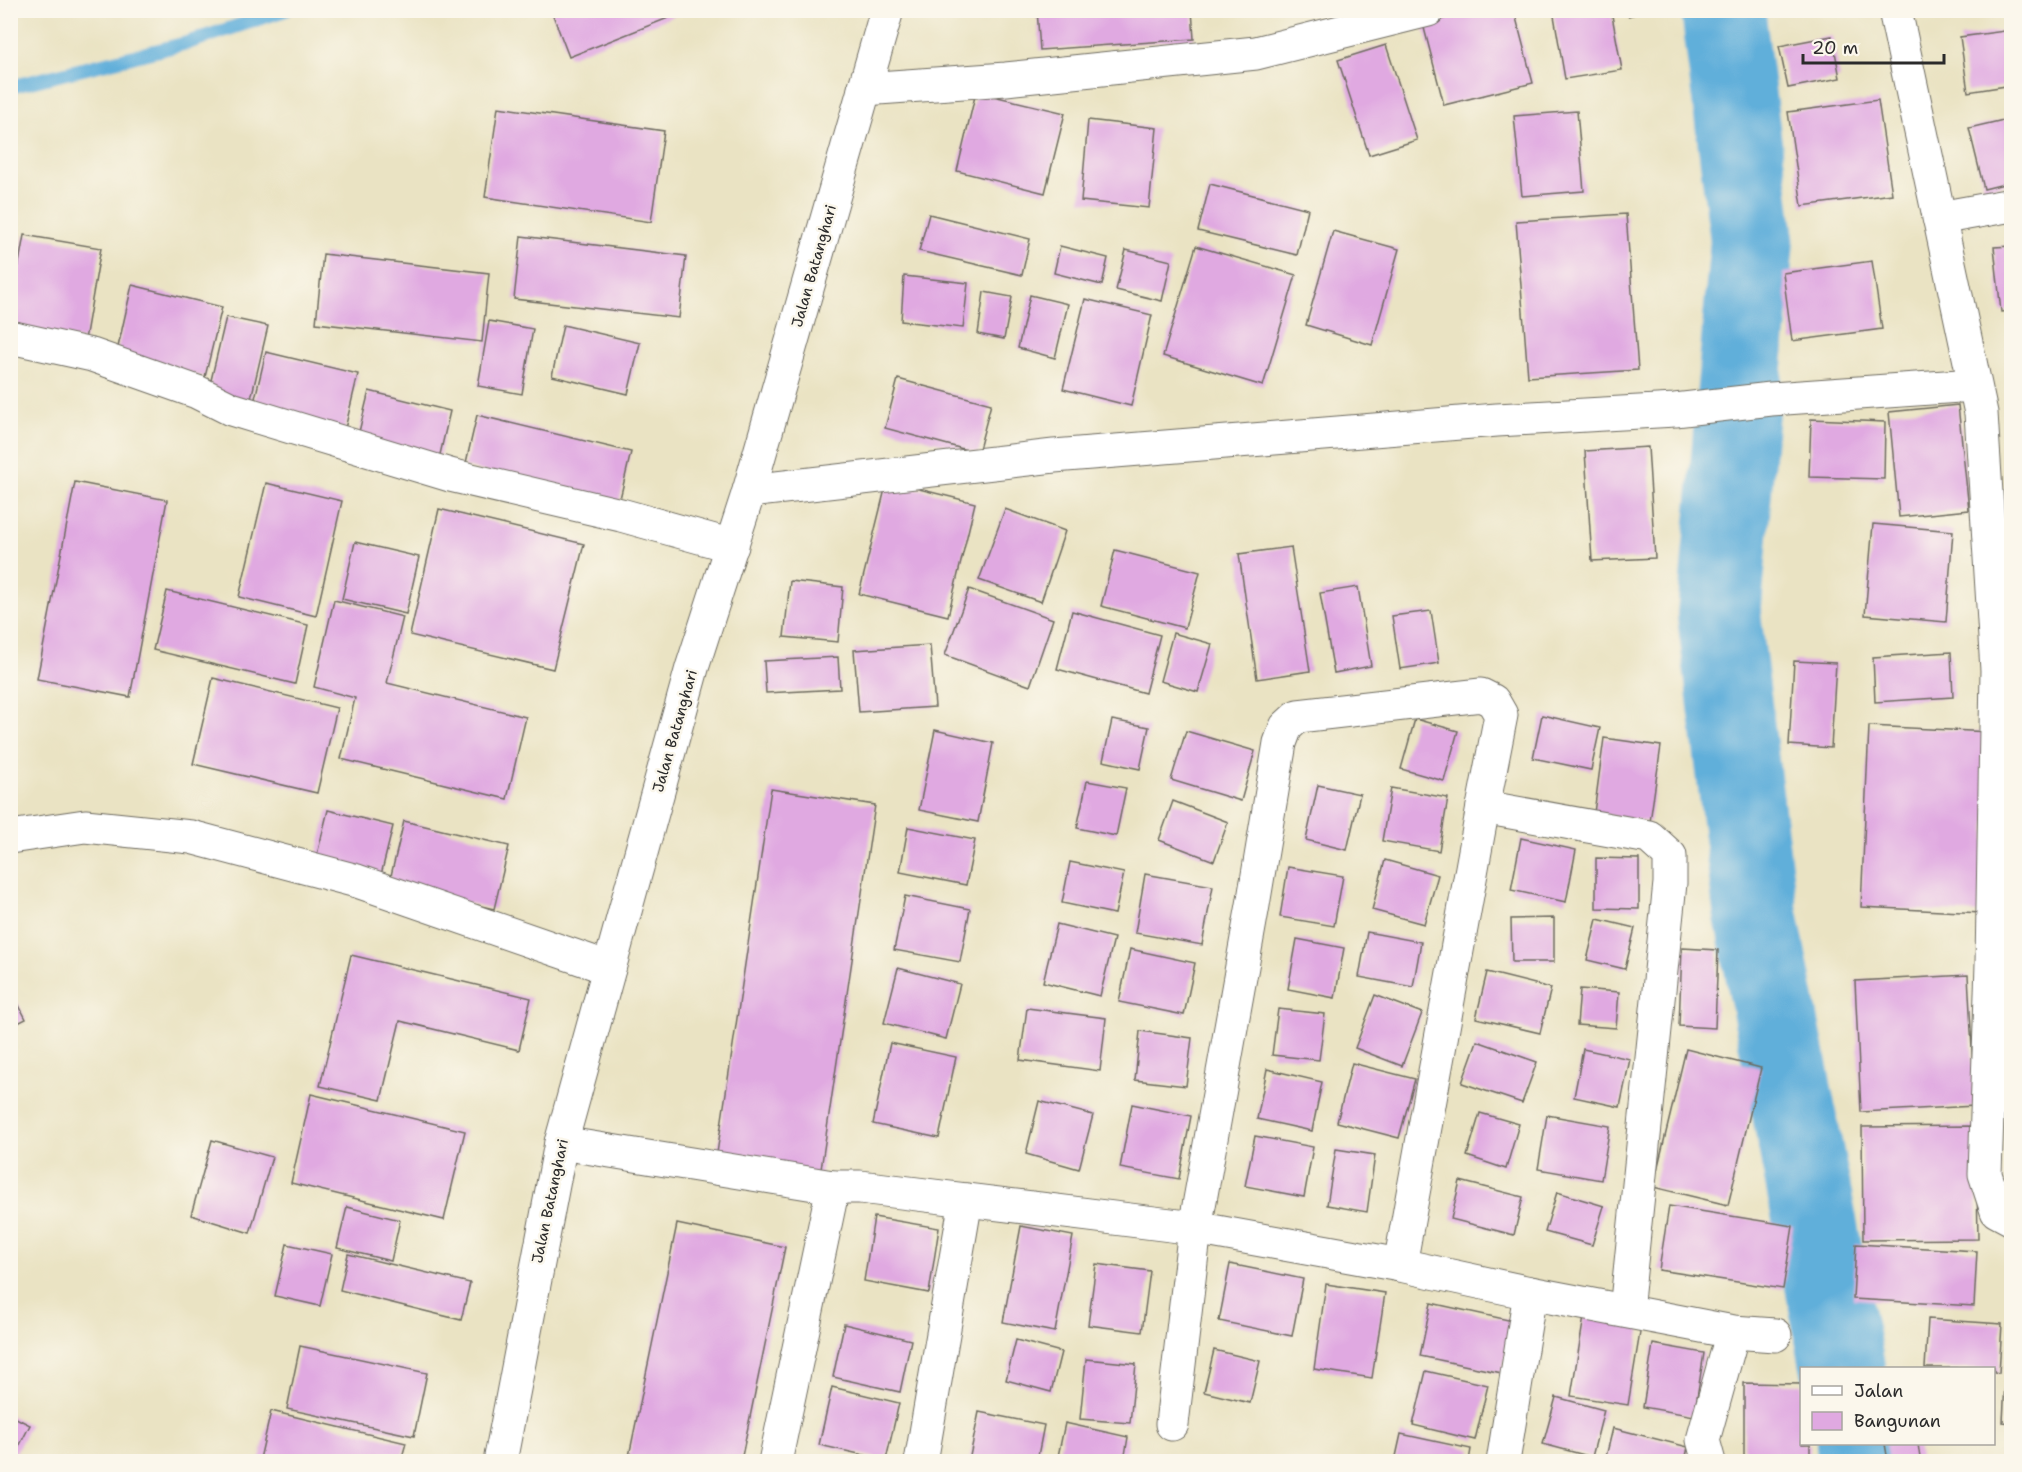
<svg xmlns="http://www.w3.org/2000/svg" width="2022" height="1472" font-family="'Shantell Sans',sans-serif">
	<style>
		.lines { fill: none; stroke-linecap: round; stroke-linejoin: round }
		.stream { stroke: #60afda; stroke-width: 14 }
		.river { stroke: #60afda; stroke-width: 84 }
		.building { fill: #e0a9e1 }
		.minor-casing { stroke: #6e6b60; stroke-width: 35 }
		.tertiary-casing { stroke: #6e6b60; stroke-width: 35 }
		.minor { stroke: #fff; stroke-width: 33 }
		.tertiary { stroke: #fff; stroke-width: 33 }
		.labels { text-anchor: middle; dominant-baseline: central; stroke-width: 5; stroke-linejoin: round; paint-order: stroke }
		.street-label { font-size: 15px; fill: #2b2b2b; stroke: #fbf7ec }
	</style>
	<rect width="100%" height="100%" fill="#fbf7ec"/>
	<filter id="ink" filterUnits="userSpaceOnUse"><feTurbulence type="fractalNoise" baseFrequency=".0167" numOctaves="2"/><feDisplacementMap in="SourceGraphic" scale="12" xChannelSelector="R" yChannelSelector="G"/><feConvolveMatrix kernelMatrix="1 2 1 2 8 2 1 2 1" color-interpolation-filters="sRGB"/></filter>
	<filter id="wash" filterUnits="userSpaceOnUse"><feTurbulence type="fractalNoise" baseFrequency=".008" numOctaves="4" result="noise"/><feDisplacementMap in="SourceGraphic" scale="24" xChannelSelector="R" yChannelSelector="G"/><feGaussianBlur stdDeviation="1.35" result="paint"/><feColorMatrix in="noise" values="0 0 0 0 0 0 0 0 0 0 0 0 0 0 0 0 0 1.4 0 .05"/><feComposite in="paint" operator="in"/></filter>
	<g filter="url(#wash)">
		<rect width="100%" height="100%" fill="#eae3c3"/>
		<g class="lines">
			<polyline class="stream" points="10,87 187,43 285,10"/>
			<g class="river">
				<polyline points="1723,10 1752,240 1719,615 1755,909 1843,1368"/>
				<polyline points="1858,1444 1861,1462"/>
			</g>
		</g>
		<g id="blocks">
			<g class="building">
				<polygon points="551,10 686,10 686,11 569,57"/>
				<polygon points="1037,10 1192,10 1194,39 1040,50"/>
				<polygon points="1477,10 1514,10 1533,83 1444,105 1423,24"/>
				<polygon points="1553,10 1611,10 1622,70 1565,79"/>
				<polygon points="1627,10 1647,10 1647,11 1628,16"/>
				<polygon points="2012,30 2012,85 1968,92 1960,37"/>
				<polygon points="1832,36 1840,78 1788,88 1779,46"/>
				<polygon points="1386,45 1417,140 1369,155 1338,60"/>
				<polygon points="976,92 1065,113 1045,193 957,171"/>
				<polygon points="1878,100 1892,194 1802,206 1788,112"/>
				<polygon points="498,107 664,131 651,222 485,197"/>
				<polygon points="1577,111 1584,191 1522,196 1514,116"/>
				<polygon points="2012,118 2012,182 1984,189 1969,128"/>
				<polygon points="1088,120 1157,128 1149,208 1081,201"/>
				<polygon points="1210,184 1308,209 1297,255 1198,231"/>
				<polygon points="929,214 1030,239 1022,275 919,251"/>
				<polygon points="1626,214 1638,370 1528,377 1516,221"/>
				<polygon points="1333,231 1399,249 1372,345 1306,325"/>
				<polygon points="24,235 101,248 85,340 10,327 10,313"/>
				<polygon points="521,236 686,256 679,318 514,299"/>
				<polygon points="1060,246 1108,258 1102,285 1054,273"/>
				<polygon points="1196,246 1296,275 1263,386 1163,356"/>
				<polygon points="2012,246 2012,311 2001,312 1994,247"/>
				<polygon points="1126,250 1171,261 1162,301 1116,290"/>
				<polygon points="323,254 489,273 482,342 316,323"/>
				<polygon points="1872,261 1882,329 1792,341 1783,273"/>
				<polygon points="904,276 968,283 963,328 901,321"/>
				<polygon points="132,285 222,307 205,377 116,356"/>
				<polygon points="984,292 1012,297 1004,339 978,334"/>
				<polygon points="1030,295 1068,304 1055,358 1018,348"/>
				<polygon points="1085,299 1152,315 1131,406 1063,389"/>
				<polygon points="226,317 268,326 250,403 208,393"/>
				<polygon points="489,321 533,329 522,394 478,386"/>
				<polygon points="563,325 640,343 628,394 552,376"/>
				<polygon points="266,352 358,374 344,433 252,411"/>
				<polygon points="898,379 991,404 978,453 885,428"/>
				<polygon points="369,391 450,411 439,459 357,440"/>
				<polygon points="1958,405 1969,510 1899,517 1889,412"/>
				<polygon points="477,415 631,452 619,503 465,467"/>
				<polygon points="1811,419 1885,422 1884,479 1809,477"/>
				<polygon points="1648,447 1655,558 1592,561 1585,451"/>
				<polygon points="887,481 975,503 948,616 859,594"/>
				<polygon points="75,482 167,500 130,697 37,679"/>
				<polygon points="266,483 342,501 316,616 239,597"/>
				<polygon points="439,509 584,544 553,669 410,635"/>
				<polygon points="1005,509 1065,531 1041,602 979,580"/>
				<polygon points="1873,524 1953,531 1946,622 1865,615"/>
				<polygon points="355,542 419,557 406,614 342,599"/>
				<polygon points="1291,547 1310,671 1257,679 1239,554"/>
				<polygon points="1115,550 1200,572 1185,628 1101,606"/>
				<polygon points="790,581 843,587 838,642 784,637"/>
				<polygon points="1358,587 1371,666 1334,673 1320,593"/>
				<polygon points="969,589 1053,619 1030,686 945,655"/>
				<polygon points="167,591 308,625 295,684 153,650"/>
				<polygon points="334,600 403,617 387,683 526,717 507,799 341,759 355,698 314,687"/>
				<polygon points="1072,611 1160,635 1145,693 1057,669"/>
				<polygon points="1431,611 1439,663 1400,669 1392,616"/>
				<polygon points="1173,633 1212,644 1198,692 1160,681"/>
				<polygon points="930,645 935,707 859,712 854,650"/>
				<polygon points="1951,652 1953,697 1875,702 1873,657"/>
				<polygon points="838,657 840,689 766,693 764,661"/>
				<polygon points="1794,661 1836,663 1831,748 1789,745"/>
				<polygon points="213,678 337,708 317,793 193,764"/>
				<polygon points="1542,715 1600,728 1591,770 1533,758"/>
				<polygon points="1415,719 1458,731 1444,781 1401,769"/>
				<polygon points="1112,720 1149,727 1140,769 1103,761"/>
				<polygon points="1869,726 1990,732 1982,913 1861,907"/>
				<polygon points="935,730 993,743 978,822 919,810"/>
				<polygon points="1186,731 1255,751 1241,801 1171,780"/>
				<polygon points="1604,738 1661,746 1650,822 1594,813"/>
				<polygon points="1087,781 1126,788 1116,836 1077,828"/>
				<polygon points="1318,785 1360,794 1347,850 1306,840"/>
				<polygon points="1391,788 1448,798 1439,851 1382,841"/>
				<polygon points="771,789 875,805 820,1176 716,1160"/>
				<polygon points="1173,801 1228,822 1214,861 1159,840"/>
				<polygon points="328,810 393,826 380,879 315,863"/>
				<polygon points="404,821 509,846 494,909 389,884"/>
				<polygon points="908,827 975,840 966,885 900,872"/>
				<polygon points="1521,838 1576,850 1566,902 1511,890"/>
				<polygon points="1596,858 1639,859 1639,909 1596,908"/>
				<polygon points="1385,860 1438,875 1424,924 1372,910"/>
				<polygon points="1070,862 1124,873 1115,914 1062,903"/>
				<polygon points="1288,867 1343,876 1334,926 1280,917"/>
				<polygon points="1145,874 1213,886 1202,945 1135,933"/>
				<polygon points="905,896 970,909 960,962 894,950"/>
				<polygon points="1554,918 1554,962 1512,962 1511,919"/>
				<polygon points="1597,919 1635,928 1625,969 1587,960"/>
				<polygon points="1057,924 1114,938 1100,996 1043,982"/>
				<polygon points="1367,932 1421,942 1413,987 1359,977"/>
				<polygon points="1297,939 1344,948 1335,998 1288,989"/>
				<polygon points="1682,948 1718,950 1715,1028 1679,1026"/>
				<polygon points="1130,949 1195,963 1184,1015 1119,1002"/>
				<polygon points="351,955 531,998 519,1050 400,1021 381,1100 320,1086"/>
				<polygon points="898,968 960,984 946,1039 884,1023"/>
				<polygon points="1487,972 1551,988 1540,1033 1476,1018"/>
				<polygon points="1968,975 1975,1106 1861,1112 1855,981"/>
				<polygon points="10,988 26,1019 10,1027"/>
				<polygon points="1580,989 1619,992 1616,1028 1577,1025"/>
				<polygon points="1375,995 1422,1013 1402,1066 1355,1048"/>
				<polygon points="1027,1008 1106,1018 1100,1071 1020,1060"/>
				<polygon points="1278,1009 1325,1014 1319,1060 1272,1055"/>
				<polygon points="1140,1031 1192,1038 1186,1086 1135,1080"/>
				<polygon points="1477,1041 1537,1062 1522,1103 1462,1083"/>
				<polygon points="890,1043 956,1057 939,1138 873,1124"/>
				<polygon points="1583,1049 1630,1059 1620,1107 1574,1097"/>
				<polygon points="1686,1049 1761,1068 1728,1205 1653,1187"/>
				<polygon points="1352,1063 1415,1079 1399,1138 1337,1122"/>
				<polygon points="1267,1069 1322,1082 1312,1131 1257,1119"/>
				<polygon points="311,1094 465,1131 444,1220 291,1183"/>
				<polygon points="1039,1101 1093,1115 1079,1169 1026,1154"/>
				<polygon points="1132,1104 1191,1116 1179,1179 1120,1168"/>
				<polygon points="1480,1113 1519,1124 1506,1169 1467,1156"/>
				<polygon points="1547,1115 1610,1126 1601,1180 1538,1169"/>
				<polygon points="1976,1126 1978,1239 1863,1240 1862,1127"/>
				<polygon points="1255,1136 1313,1147 1304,1197 1245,1186"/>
				<polygon points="212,1140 272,1157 250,1233 191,1215"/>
				<polygon points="1336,1149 1375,1155 1367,1212 1327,1205"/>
				<polygon points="1460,1181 1523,1197 1514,1235 1451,1219"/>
				<polygon points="1557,1192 1604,1206 1592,1245 1545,1232"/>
				<polygon points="1669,1206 1793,1226 1783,1289 1659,1270"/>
				<polygon points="347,1207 400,1220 391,1261 337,1248"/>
				<polygon points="874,1217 939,1228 929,1293 864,1281"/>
				<polygon points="677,1224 785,1247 741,1461 628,1461"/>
				<polygon points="1021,1226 1073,1236 1055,1332 1003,1322"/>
				<polygon points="287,1244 332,1254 320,1306 275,1296"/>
				<polygon points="1856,1244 1977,1251 1974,1306 1853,1299"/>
				<polygon points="348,1254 470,1283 461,1320 340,1290"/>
				<polygon points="1096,1264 1150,1271 1142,1332 1088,1325"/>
				<polygon points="1230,1264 1303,1279 1292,1336 1219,1321"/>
				<polygon points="1326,1284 1385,1293 1372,1378 1314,1369"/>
				<polygon points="1431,1303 1513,1321 1502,1373 1420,1356"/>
				<polygon points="1584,1317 1641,1326 1628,1405 1571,1396"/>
				<polygon points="1928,1319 2002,1324 1999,1373 1994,1372 1994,1368 1925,1368"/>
				<polygon points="844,1324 911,1340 900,1392 833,1377"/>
				<polygon points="1016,1340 1061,1352 1051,1392 1006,1380"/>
				<polygon points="1653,1344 1704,1353 1694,1416 1643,1407"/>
				<polygon points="300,1346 427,1373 414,1436 287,1409"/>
				<polygon points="1214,1350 1260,1361 1250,1403 1204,1392"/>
				<polygon points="1086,1359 1136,1364 1130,1423 1080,1419"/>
				<polygon points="2006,1363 2012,1363 2012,1423 2003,1422"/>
				<polygon points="1426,1371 1488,1385 1475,1440 1413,1425"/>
				<polygon points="1744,1383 1802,1384 1802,1444 1810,1444 1810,1461 1744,1461"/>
				<polygon points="832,1387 899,1403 886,1460 819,1445"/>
				<polygon points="1556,1397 1604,1410 1592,1457 1543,1444"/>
				<polygon points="271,1411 406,1443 401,1461 270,1461 260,1459"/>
				<polygon points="979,1412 1044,1425 1037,1461 969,1461"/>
				<polygon points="10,1415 30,1425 11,1462 10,1462"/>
				<polygon points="1065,1423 1128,1437 1124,1461 1057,1461"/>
				<polygon points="1613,1428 1688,1447 1685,1461 1605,1461"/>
				<polygon points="1401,1434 1471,1449 1469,1461 1395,1461"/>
				<polygon points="1885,1444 1918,1444 1920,1458 1888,1461"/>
			</g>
		</g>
	</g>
	<g filter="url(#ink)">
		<use href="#blocks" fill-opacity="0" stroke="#6e6b60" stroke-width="1.5"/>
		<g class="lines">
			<g class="minor-casing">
				<g id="minor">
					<polyline points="1895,10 1981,413 1997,670 1992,964 1985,1174 1997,1211 2012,1219"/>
					<polyline points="864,89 1006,79 1256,53 1428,10"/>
					<polyline points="1939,218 2012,205"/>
					<polyline points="10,337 92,355 197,392 231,409 450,475 621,515 732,546"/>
					<polyline points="749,491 1054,456 1497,420 1675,410 1771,399 1974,385"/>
					<polyline points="10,837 85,826 191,837 357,881 609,968"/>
					<polyline points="561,1143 833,1187 860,1187 1195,1228 1400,1265 1530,1293 1733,1332 1775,1335"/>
					<polyline points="1400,1265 1483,807 1649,837 1670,856 1670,883 1626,1311"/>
					<polyline points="1172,1424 1195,1228 1253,905 1280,743 1286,727 1298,716 1481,695 1493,701 1501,715 1483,807"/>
					<polyline points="775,1462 833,1187"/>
					<polyline points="921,1462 966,1200"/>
					<polyline points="1503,1462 1530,1293"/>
					<polyline points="1709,1462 1703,1440 1733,1332"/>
				</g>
			</g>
			<g class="tertiary-casing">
				<polyline id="tertiary" points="500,1462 561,1143 692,668 749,491 887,10"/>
			</g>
			<use href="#minor" class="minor"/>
			<use href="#tertiary" class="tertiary"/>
		</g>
	</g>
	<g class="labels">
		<g class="street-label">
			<text transform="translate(814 266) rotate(-74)">Jalan Batanghari</text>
			<text transform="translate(675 731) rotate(-74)">Jalan Batanghari</text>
			<text transform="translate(550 1201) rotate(-78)">Jalan Batanghari</text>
		</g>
	</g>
	<rect width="2022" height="1472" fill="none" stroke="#fbf7ec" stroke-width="36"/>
	<rect x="1800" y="1367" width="195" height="78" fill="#fbf7ec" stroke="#a8a59f" stroke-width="1.5"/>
	<rect x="1812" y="1386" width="30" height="9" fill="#ffffff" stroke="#a8a59f" stroke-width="1.5"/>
	<text x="1854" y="1397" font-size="18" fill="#2b2b2b">Jalan</text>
	<rect x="1812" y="1412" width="30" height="18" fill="#e0a9e1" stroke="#a8a59f" stroke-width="1.5"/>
	<text x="1854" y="1427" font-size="18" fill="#2b2b2b">Bangunan</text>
	<path d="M1803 54v9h141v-9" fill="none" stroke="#2b2b2b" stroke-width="3"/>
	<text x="1812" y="54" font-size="18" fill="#2b2b2b" stroke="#fbf7ec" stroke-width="4.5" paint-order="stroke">20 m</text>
</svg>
